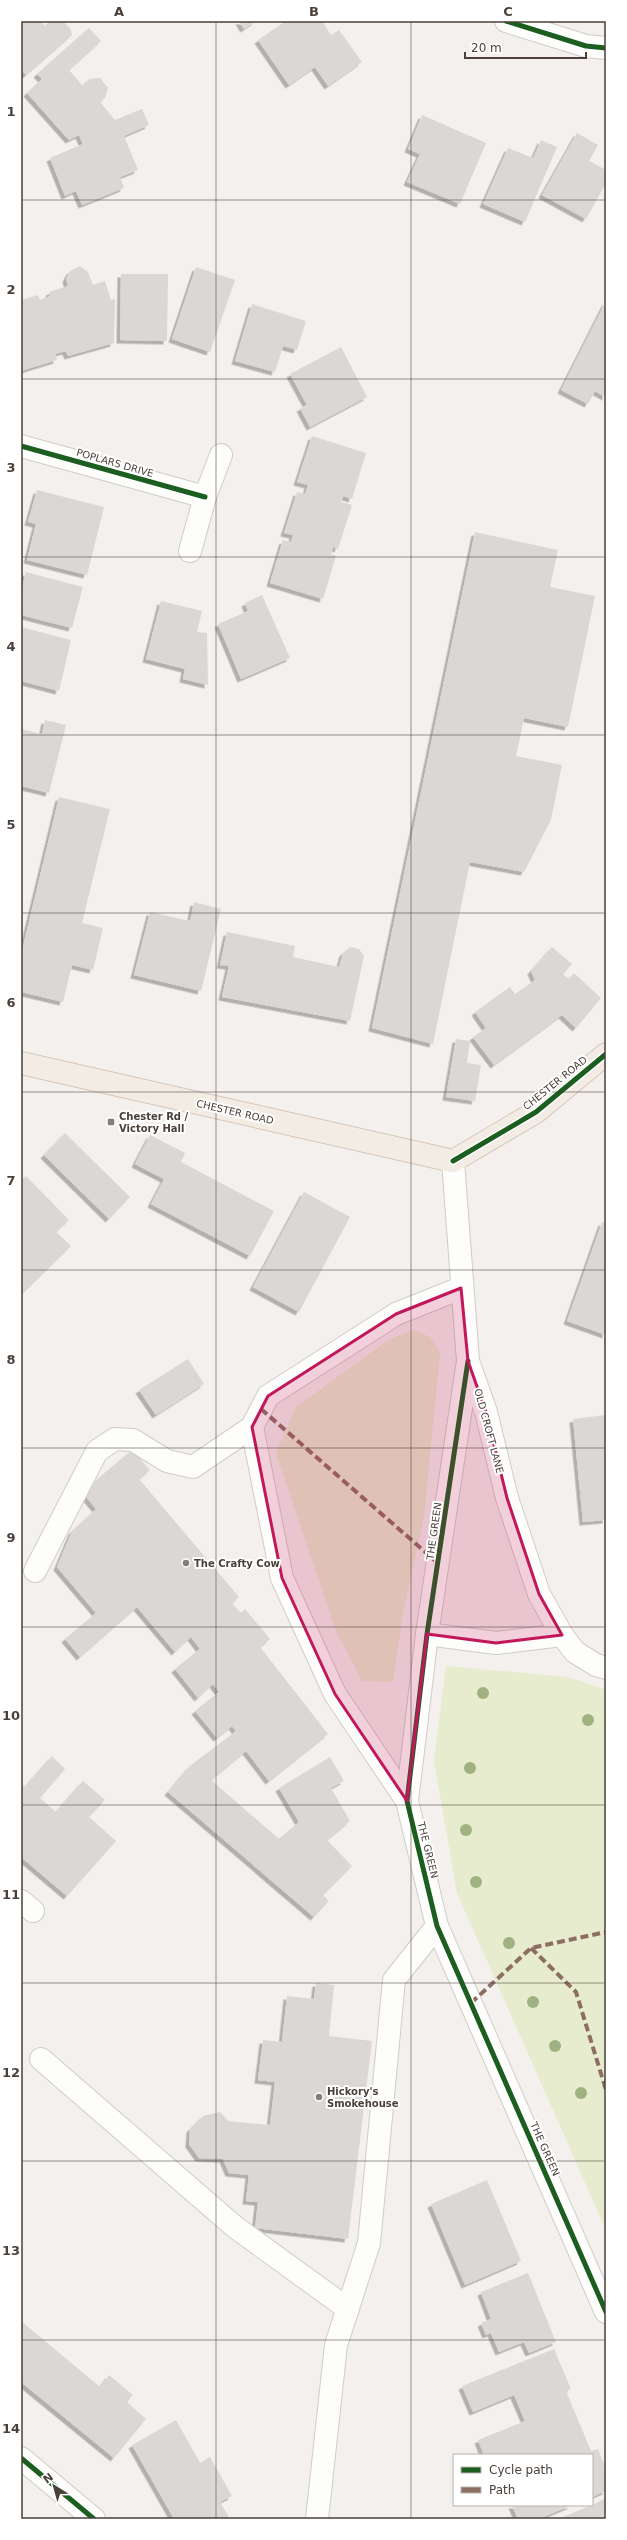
<svg xmlns="http://www.w3.org/2000/svg" width="627" height="2540" font-family="'DejaVu Sans',sans-serif">
	<style>
		.green { fill: #e7ecce }
		.building { fill: #dbd7d4; filter: url(#shadow) }
		.lines { fill: none; stroke-linecap: round; stroke-linejoin: round }
		.minor-casing { stroke: #d0ccc9; stroke-width: 24 }
		.major-casing { stroke: #d5c7bb; stroke-width: 24 }
		.minor { stroke: #fdfdfc; stroke-width: 22 }
		.major { stroke: #f2ece5; stroke-width: 22 }
		.quiet { stroke: #8d6e63; stroke-width: 4; stroke-dasharray: 8 4; stroke-linecap: butt }
		.cycleway-casing { stroke: #fff; stroke-width: 8 }
		.cycleway { stroke: #1b5e20; stroke-width: 5 }
		.tree { fill: #a0b182 }
		.marked { fill: #c2185b; fill-opacity: 0.2; stroke: #c2185b; stroke-width: 3; stroke-linejoin: round }
		.grid { fill: none; stroke: #4a3f39; stroke-width: 1; stroke-opacity: 0.55 }
		.poi-dot { fill: #857d78; stroke: #fff; stroke-width: 1.5 }
		.labels { text-anchor: middle; dominant-baseline: central; stroke-width: 4; stroke-linejoin: round; paint-order: stroke }
		.street-label { font-size: 10px; fill: #4a3f39; stroke: #fff }
		.poi-label { font-size: 10px; font-weight: bold; fill: #4a3f39; stroke: #fff; text-anchor: start }
		.neatline { fill: none; stroke: #4a3f39; stroke-width: 1.5 }
		.grid-label { font-size: 13px; text-anchor: middle; font-weight: bold; fill: #4a3f39 }
	</style>
	<defs>
		<filter id="shadow"><feDropShadow dx="-3.5" dy="3.5" stdDeviation="0" flood-color="#0004"/></filter>
	</defs>
	<rect width="100%" height="100%" fill="#f3f0ed"/>
	<g class="green">
		<polygon points="414,1330 430,1337 440,1353 424,1516 403,1614 393,1682 362,1681 336,1631 276,1453 296,1407 390,1339"/>
		<polygon points="446,1666 568,1677 606,1690 606,2230 457,1893 434,1761"/>
	</g>
	<g class="building">
		<polygon points="21,21 41,21 45,26 50,21 63,21 70,28 72,35 26,75 21,70"/>
		<polygon points="239,21 256,21 244,29"/>
		<polygon points="286,21 322,21 331,35 339,30 362,62 328,86 315,67 289,85 258,40"/>
		<polygon points="89,28 101,41 69,70 83,86 89,79 100,78 108,88 105,98 100,102 115,120 142,109 149,125 124,136 138,170 120,177 124,188 82,205 76,191 65,196 50,158 83,144 79,135 69,140 27,93 42,79 37,74"/>
		<polygon points="422,115 486,143 460,204 407,182 420,154 408,149"/>
		<polygon points="577,133 598,145 589,161 606,170 606,183 586,219 542,195"/>
		<polygon points="541,140 557,147 525,222 483,204 508,148 533,158"/>
		<polygon points="80,266 88,272 93,285 105,281 111,300 115,299 114,343 68,356 66,351 55,354 57,360 21,371 21,300 38,295 40,300 50,296 49,292 68,286 66,279 70,271"/>
		<polygon points="196,267 235,280 210,352 172,339"/>
		<polygon points="121,274 168,274 167,341 120,340"/>
		<polygon points="606,301 606,397 595,391 588,404 561,390"/>
		<polygon points="252,304 306,321 297,350 283,346 275,372 235,361"/>
		<polygon points="341,347 367,397 310,427 300,408 307,405 290,374"/>
		<polygon points="312,436 366,453 352,499 343,496 341,502 352,505 338,549 333,547 331,554 336,556 323,599 270,583 283,540 291,542 293,535 284,533 297,492 305,494 308,485 297,482"/>
		<polygon points="37,490 104,507 87,575 27,560 36,524 28,522"/>
		<polygon points="475,532 558,550 550,587 595,596 568,727 524,718 516,756 562,765 551,820 524,872 470,862 433,1044 372,1028"/>
		<polygon points="26,572 83,587 72,628 21,615 21,592"/>
		<polygon points="262,595 290,658 241,679 218,624 248,611 245,603"/>
		<polygon points="161,601 202,611 197,632 207,633 208,685 183,679 185,669 146,659"/>
		<polygon points="21,627 71,640 59,691 21,681"/>
		<polygon points="45,720 66,725 49,793 21,786 21,729 42,734"/>
		<polygon points="59,797 110,809 82,923 103,928 93,970 72,965 63,1002 21,992 21,955"/>
		<polygon points="194,902 221,909 201,991 134,975 150,912 190,921"/>
		<polygon points="227,932 295,946 293,957 339,967 343,953 350,947 359,949 364,956 350,1021 222,997 229,966 220,965"/>
		<polygon points="552,947 572,964 563,974 569,979 574,973 601,998 576,1028 562,1015 494,1065 473,1037 486,1028 475,1012 510,987 515,994 535,980 531,971"/>
		<polygon points="456,1039 470,1041 467,1063 481,1065 475,1101 446,1097"/>
		<polygon points="65,1133 130,1197 109,1219 44,1155"/>
		<polygon points="150,1135 185,1153 181,1162 274,1211 250,1256 151,1204 164,1179 135,1164"/>
		<polygon points="26,1176 69,1220 56,1232 71,1246 22,1294 21,1180"/>
		<polygon points="304,1192 350,1217 299,1312 253,1287"/>
		<polygon points="602,1222 606,1223 606,1335 567,1321"/>
		<polygon points="188,1359 204,1384 156,1415 139,1390"/>
		<polygon points="606,1415 606,1520 583,1522 573,1419"/>
		<polygon points="132,1450 150,1470 139,1479 239,1597 232,1603 241,1613 245,1609 270,1639 260,1647 328,1734 269,1781 246,1751 211,1780 279,1839 299,1822 279,1788 330,1757 344,1781 331,1788 350,1821 327,1840 352,1866 323,1895 329,1901 314,1917 168,1792 190,1766 236,1731 232,1726 217,1738 195,1711 219,1692 213,1684 198,1698 175,1669 200,1649 191,1637 175,1652 137,1607 80,1657 65,1639 96,1613 57,1567 72,1531 96,1509 82,1492"/>
		<polygon points="52,1756 65,1769 40,1798 56,1812 83,1781 105,1800 89,1817 116,1841 67,1896 21,1857 21,1783 25,1787"/>
		<polygon points="316,1983 334,1985 329,2036 372,2041 348,2239 255,2228 258,2202 246,2201 249,2175 229,2173 223,2159 199,2158 189,2144 190,2129 203,2116 220,2112 228,2121 270,2125 275,2082 258,2080 263,2040 282,2042 287,1996 314,1999"/>
		<polygon points="487,2180 521,2261 465,2285 431,2204"/>
		<polygon points="528,2273 556,2342 529,2353 524,2342 499,2352 491,2333 486,2335 481,2323 491,2319 481,2292"/>
		<polygon points="21,2321 100,2387 109,2375 133,2395 127,2402 146,2419 114,2458 21,2382"/>
		<polygon points="554,2349 571,2389 566,2391 591,2451 598,2449 606,2469 606,2491 592,2497 592,2455 484,2455 478,2440 525,2421 514,2395 473,2412 462,2386"/>
		<polygon points="176,2420 200,2463 210,2457 232,2496 220,2502 230,2519 174,2519 132,2445"/>
		<polygon points="606,2498 606,2519 558,2519 592,2505"/>
		<polygon points="512,2505 572,2505 539,2519 518,2519"/>
	</g>
	<g class="lines">
		<g class="minor-casing">
			<g id="minor">
				<polyline points="506,21 586,46 606,48"/>
				<polyline points="21,446 205,497"/>
				<polyline points="190,551 205,497 221,455"/>
				<polyline points="453,1161 468,1361 486,1412 507,1498 539,1594 562,1635 575,1652 596,1665 606,1668"/>
				<polyline points="468,1361 427,1634 407,1801 437,1926 606,2312"/>
				<polyline points="35,1571 97,1451 115,1439 133,1440 167,1461 193,1467 252,1427"/>
				<polyline points="427,1634 496,1643 562,1635"/>
				<polyline points="407,1801 335,1694 282,1578 252,1427 268,1396 396,1314 461,1288"/>
				<polyline points="21,1901 33,1911"/>
				<polyline points="41,2059 235,2227 348,2309"/>
				<polyline points="21,2458 94,2519"/>
				<polyline points="317,2519 336,2345 369,2243 394,1980 437,1926"/>
			</g>
		</g>
		<g class="major-casing">
			<polyline id="major" points="21,1063 453,1161 536,1112 606,1054"/>
		</g>
		<use href="#minor" class="minor"/>
		<use href="#major" class="major"/>
		<g class="quiet">
			<polyline points="261,1409 438,1563"/>
			<polyline points="531,1948 576,1992 606,2090"/>
			<polyline points="471,2003 531,1948 606,1932"/>
		</g>
		<g class="cycleway-casing">
			<g id="cycleway">
				<polyline points="506,21 586,46 606,48"/>
				<polyline points="21,446 205,497"/>
				<polyline points="453,1161 536,1112 606,1054"/>
				<polyline points="468,1361 427,1634 407,1801 437,1926 606,2312"/>
				<polyline points="21,2458 94,2519"/>
			</g>
		</g>
		<use href="#cycleway" class="cycleway"/>
	</g>
	<g class="tree">
		<circle cx="483" cy="1693" r="6"/>
		<circle cx="588" cy="1720" r="6"/>
		<circle cx="470" cy="1768" r="6"/>
		<circle cx="466" cy="1830" r="6"/>
		<circle cx="476" cy="1882" r="6"/>
		<circle cx="509" cy="1943" r="6"/>
		<circle cx="533" cy="2002" r="6"/>
		<circle cx="555" cy="2046" r="6"/>
		<circle cx="581" cy="2093" r="6"/>
	</g>
	<path class="marked" d="M461,1288L468,1361L486,1412L507,1498L539,1594L562,1635L496,1643L427,1634L407,1801L335,1694L282,1578L252,1427L268,1396L396,1314Z"/>
	<path class="grid" d="M216,21V2519M411,21V2519M21,200H606M21,379H606M21,557H606M21,735H606M21,913H606M21,1092H606M21,1270H606M21,1448H606M21,1627H606M21,1805H606M21,1983H606M21,2161H606M21,2340H606"/>
	<g class="poi-dot">
		<rect x="107" y="1118" width="8" height="8" rx="2"/>
		<circle cx="186" cy="1563" r="4"/>
		<circle cx="319" cy="2097" r="4"/>
	</g>
	<g class="labels">
		<g class="street-label">
			<text transform="translate(115 463) rotate(16)">POPLARS DRIVE</text>
			<text transform="translate(555 1083) rotate(-39)">CHESTER ROAD</text>
			<text transform="translate(235 1112) rotate(13)">CHESTER ROAD</text>
			<text transform="translate(489 1431) rotate(75)">OLD CROFT LANE</text>
			<text transform="translate(434 1531) rotate(-82)">THE GREEN</text>
			<text transform="translate(428 1850) rotate(76)">THE GREEN</text>
			<text transform="translate(545 2149) rotate(66)">THE GREEN</text>
		</g>
		<g class="poi-label">
			<text x="119" y="1116">Chester Rd /<tspan x="119" dy="12">Victory Hall</tspan></text>
			<text x="194" y="1563">The Crafty Cow</text>
			<text x="327" y="2091">Hickory's<tspan x="327" dy="12">Smokehouse</tspan></text>
		</g>
	</g>
	<rect width="627" height="2540" fill="none" stroke="#ffffff" stroke-width="44"/>
	<rect x="453" y="2454" width="140" height="52" fill="#ffffff" stroke="#b7b2b0"/>
	<rect x="461" y="2467" width="20" height="6" fill="#1b5e20" stroke="#b7b2b0"/>
	<text x="489" y="2474" font-size="12" fill="#4a3f39">Cycle path</text>
	<rect x="461" y="2487" width="20" height="6" fill="#8d6e63" stroke="#b7b2b0"/>
	<text x="489" y="2494" font-size="12" fill="#4a3f39">Path</text>
	<g transform="translate(54 2486) rotate(323)" stroke="#ffffff" stroke-width="3" paint-order="stroke">
	<path d="M0-3L7 15L0 10L-7 15Z" fill="#4a3f39"/>
	<text y="-6" font-size="11" font-weight="bold" text-anchor="middle" fill="#4a3f39">N</text>
	</g>
	<path d="M465 52v6h121v-6" fill="none" stroke="#4a3f39" stroke-width="2"/>
	<text x="471" y="52" font-size="12" fill="#4a3f39" stroke="#ffffff" stroke-width="3" paint-order="stroke">20 m</text>
	<rect x="22" y="22" width="583" height="2496" class="neatline"/>
	<g class="grid-label">
		<text x="119" y="16">A</text>
		<text x="314" y="16">B</text>
		<text x="508" y="16">C</text>
		<text x="11" y="116">1</text>
		<text x="11" y="294">2</text>
		<text x="11" y="472">3</text>
		<text x="11" y="651">4</text>
		<text x="11" y="829">5</text>
		<text x="11" y="1007">6</text>
		<text x="11" y="1185">7</text>
		<text x="11" y="1364">8</text>
		<text x="11" y="1542">9</text>
		<text x="11" y="1720">10</text>
		<text x="11" y="1899">11</text>
		<text x="11" y="2077">12</text>
		<text x="11" y="2255">13</text>
		<text x="11" y="2433">14</text>
	</g>
</svg>
